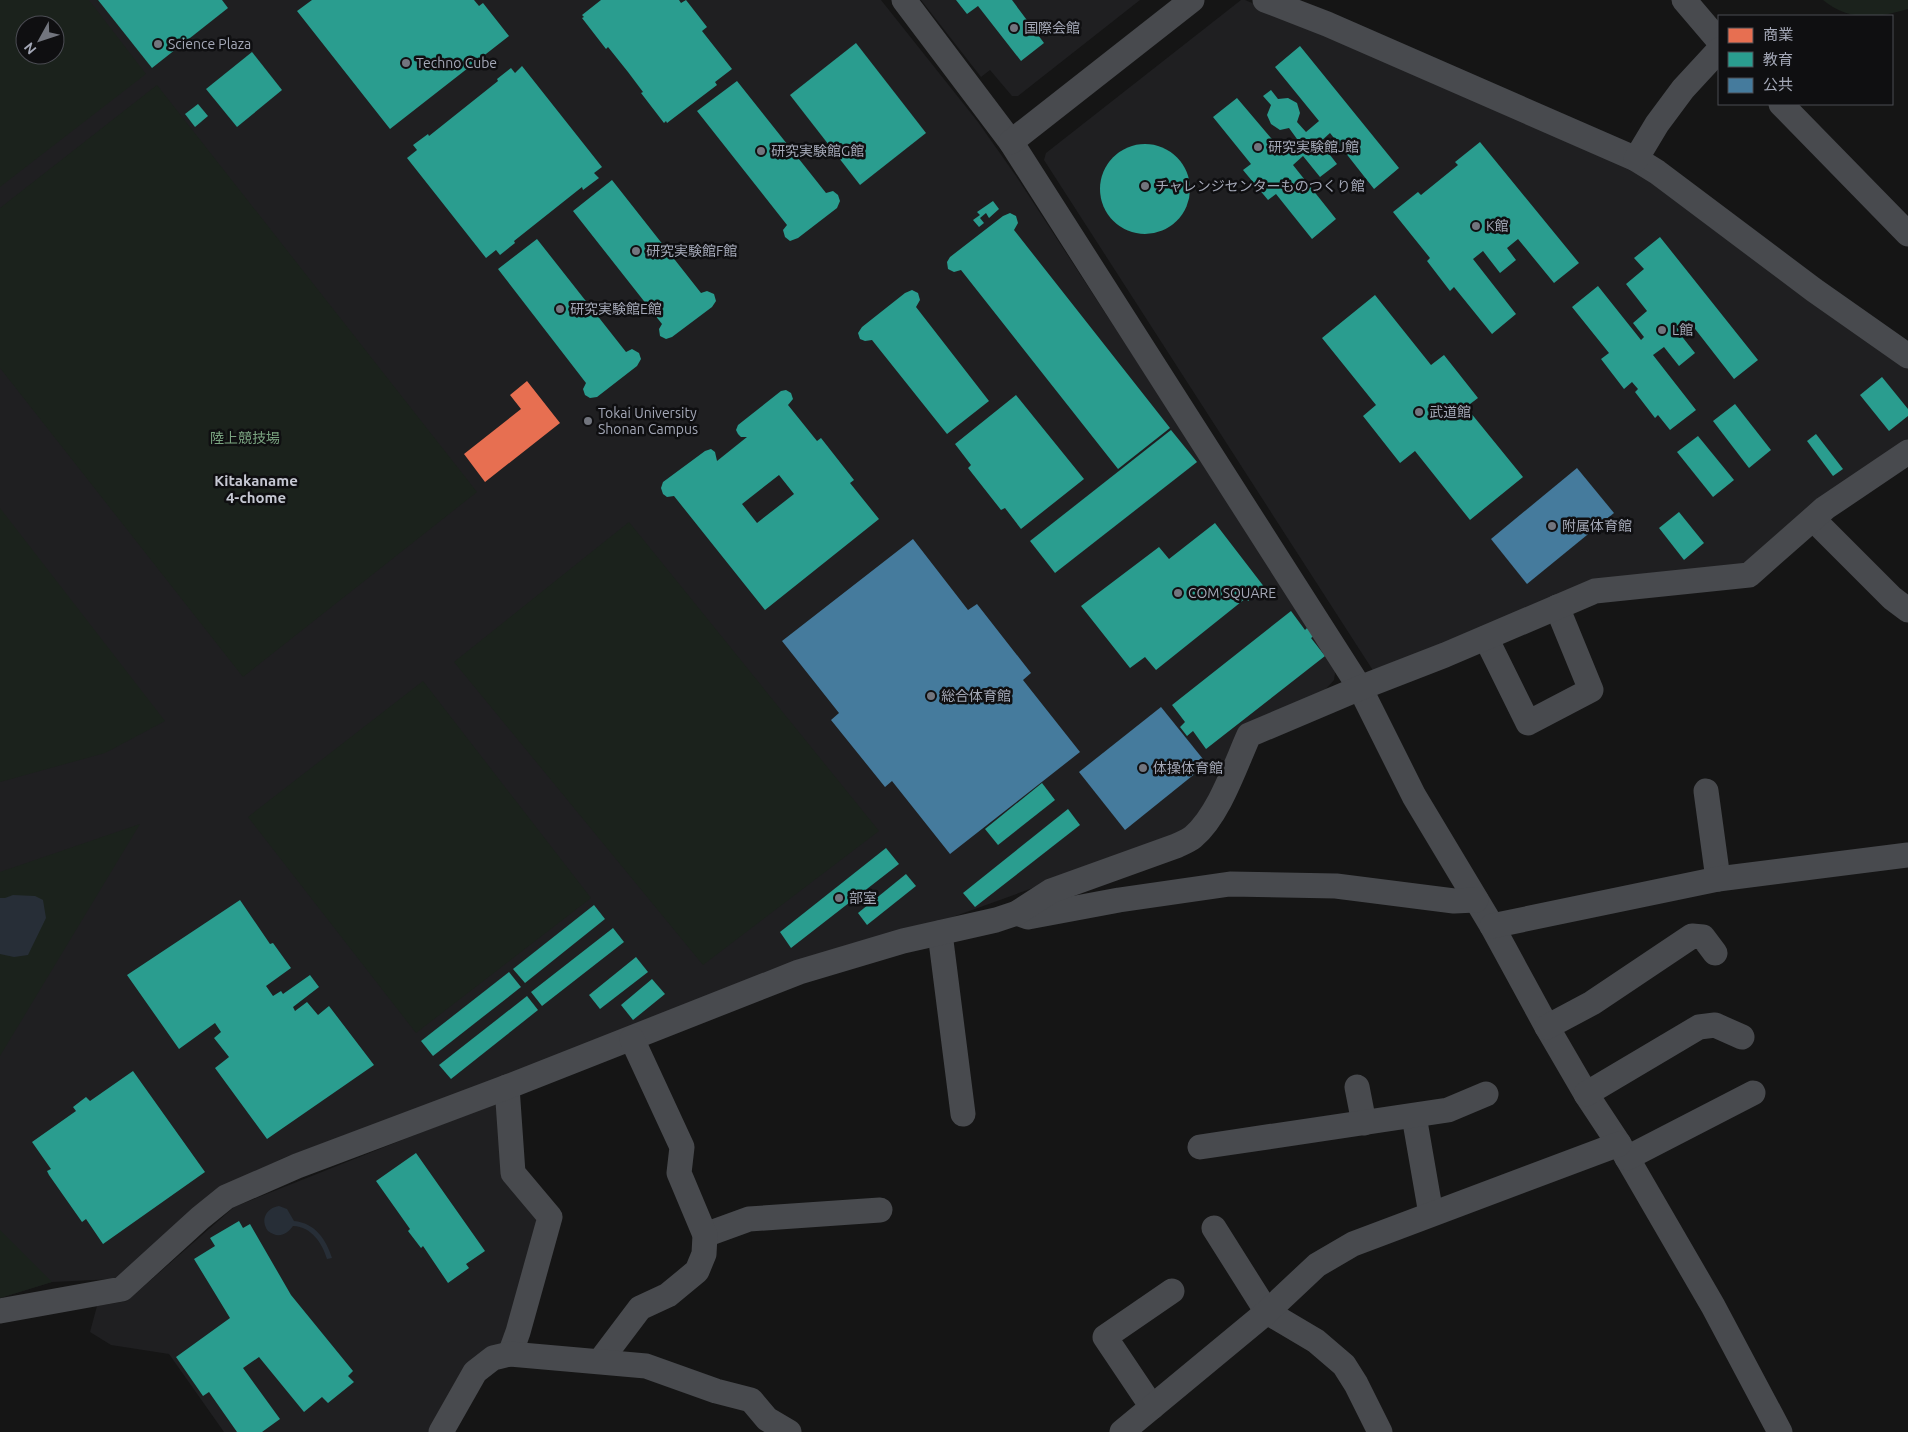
<svg xmlns="http://www.w3.org/2000/svg" width="1908" height="1432" font-family="Ubuntu,'Noto Sans JP',sans-serif">
	<style>
		.built { fill: #1f1f21; fill-rule: evenodd }
		.green { fill: #1b221c; fill-rule: evenodd }
		.water { fill: #272e37 }
		.shops { fill: #e76f51 }
		.schools { fill: #2a9d8f; fill-rule: evenodd }
		.public { fill: #457b9d }
		.lines { fill: none; stroke-linecap: round; stroke-linejoin: round }
		.minor { stroke: #484a4e; stroke-width: 25 }
		.poi-dot { fill: #72757e; stroke: #0f0f11; stroke-width: 2 }
		.labels { text-anchor: middle; dominant-baseline: central; stroke-width: 5; stroke-linejoin: round; paint-order: stroke }
		.poi-label { font-size: 14px; fill: #a4a8b7; stroke: #0f0f11; text-anchor: start }
		.park-label { font-size: 14px; fill: #7aa380; stroke: #0f0f11 }
		.neighbourhood-label { font-size: 15px; font-weight: bold; fill: #c6c8d3; stroke: #0f0f11 }
	</style>
	<rect width="100%" height="100%" fill="#151515"/>
	<g class="built">
		<path d="M0,0H881L978,122L1016,176L1336,667L1334,680L1325,690L1247,729L1192,825L1144,848L286,1157L218,1189L116,1279L52,1282L0,1298ZM25,25H55V55H25Z"/>
		<polygon points="921,0 1140,0 1018,96 1012,96 990,70 981,77"/>
		<polygon points="1241,0 1245,0 1631,161 1908,362 1908,448 1752,564 1590,584 1374,672 1044,160 1046,153"/>
		<polygon points="505,1099 507,1156 549,1210 527,1330 441,1432 224,1432 169,1354 111,1345 90,1332 97,1306 127,1301 234,1207"/>
	</g>
	<g class="green">
		<path d="M0,0H89L146,74L0,187ZM25,25H55V55H25Z"/>
		<path d="M1823,0H1908V9C1878,18 1849,22 1823,0Z"/>
		<polygon points="157,85 477,492 243,677 0,368 0,208"/>
		<polygon points="0,508 165,721 105,753 0,782"/>
		<polygon points="629,522 879,831 703,965 454,662"/>
		<polygon points="423,681 591,898 416,1033 248,817"/>
		<polygon points="140,824 0,1056 0,872"/>
		<polygon points="0,1230 52,1282 0,1298"/>
	</g>
	<g class="water">
		<polygon points="13,895 35,896 43,900 46,918 28,955 14,957 0,954 0,898 5,898"/>
		<path d="M279,1206L287,1209L294,1221C315,1223 326,1239 332,1258L327,1259C322,1243 312,1227 293,1226C286,1236 277,1238 268,1231C260,1220 266,1208 279,1206Z"/>
	</g>
	<polygon class="shops" points="527,381 560,423 485,482 464,454 521,409 510,395"/>
	<g class="schools">
		<polygon points="98,0 222,0 228,8 152,68"/>
		<polygon points="312,0 474,0 479,6 483,3 509,36 390,129 297,11"/>
		<polygon points="601,0 679,0 681,3 686,0 707,27 702,31 732,69 715,82 717,85 667,123 666,121 664,123 641,93 643,92 628,72 608,47 606,49 582,18 584,17 582,15"/>
		<polygon points="956,0 1012,0 1044,43 1021,61 978,6 967,14"/>
		<polygon points="856,43 926,133 860,185 790,95"/>
		<polygon points="1300,46 1399,168 1374,189 1330,133 1320,142 1337,164 1320,177 1303,156 1293,165 1336,219 1312,239 1276,194 1268,200 1243,170 1251,164 1213,117 1237,98 1282,151 1297,139 1289,128 1280,130 1271,124 1267,115 1271,105 1263,96 1271,90 1278,99 1288,98 1297,103 1300,113 1297,122 1306,132 1319,121 1275,67"/>
		<polygon points="252,52 282,90 237,127 206,89"/>
		<polygon points="522,66 602,167 594,173 599,178 583,190 582,187 514,241 515,243 500,255 496,250 486,258 407,158 417,150 413,145 428,134 429,136 498,81 497,79 511,68 515,73"/>
		<polygon points="737,81 826,193 833,191 838,195 840,201 837,208 798,238 790,241 785,237 783,230 787,225 697,111"/>
		<polygon points="198,104 208,116 195,127 185,114"/>
		<polygon points="1480,142 1579,263 1554,283 1518,239 1507,248 1516,260 1500,273 1483,251 1473,259 1516,314 1492,334 1454,287 1450,291 1427,261 1430,258 1393,212 1418,192 1421,195 1458,165 1455,162"/>
		<circle cx="1145" cy="189" r="45"/>
		<polygon points="612,180 701,293 707,291 714,294 716,301 712,307 672,337 666,339 660,336 659,329 662,324 573,211"/>
		<polygon points="993,201 999,209 989,218 986,213 980,218 984,223 979,227 973,220 980,215 977,212"/>
		<polygon points="1010,213 1016,216 1018,223 1014,230 1170,428 1118,469 961,270 954,272 948,269 947,262 950,257 1003,216"/>
		<polygon points="1660,237 1758,360 1734,379 1692,325 1680,334 1695,353 1679,366 1664,347 1653,355 1696,410 1670,430 1658,415 1655,418 1635,392 1638,389 1632,382 1624,389 1601,359 1609,353 1572,307 1598,286 1641,340 1644,337 1633,323 1647,311 1626,284 1644,269 1634,258"/>
		<polygon points="537,239 626,352 632,349 639,353 641,359 637,366 597,397 590,398 585,395 583,389 586,383 498,269"/>
		<polygon points="912,290 918,293 920,300 916,307 989,401 947,434 872,340 865,341 860,339 858,333 862,327 905,293"/>
		<polygon points="1375,295 1431,365 1444,355 1478,398 1466,407 1523,477 1470,520 1415,451 1400,463 1363,416 1376,405 1322,338"/>
		<polygon points="1882,377 1908,409 1908,416 1889,431 1860,395"/>
		<path d="M786,390L791,393L793,399L788,405L817,441L821,438L854,480L850,483L879,519L765,610L674,496L667,497L663,494L661,488L663,482L705,451L711,449L715,452L717,461L747,437H741L738,434L736,430L738,425L781,391ZM779,475L794,494L757,523L742,504Z"/>
		<polygon points="1016,395 1084,479 1021,529 1005,508 1001,510 968,468 971,465 955,444"/>
		<polygon points="1735,404 1771,450 1749,468 1713,421"/>
		<polygon points="1171,430 1197,462 1055,573 1030,541"/>
		<polygon points="1816,434 1843,469 1833,476 1807,441"/>
		<polygon points="1698,436 1734,480 1713,497 1677,452"/>
		<polygon points="1679,512 1704,543 1684,560 1659,528"/>
		<polygon points="1215,523 1265,588 1248,601 1246,598 1156,670 1145,657 1130,668 1081,606 1159,547 1169,559"/>
		<polygon points="1291,611 1305,630 1307,628 1314,636 1311,638 1325,656 1206,749 1193,731 1187,736 1180,727 1185,722 1172,705"/>
		<polygon points="1042,783 1055,800 998,845 985,829"/>
		<polygon points="1068,809 1080,825 975,907 963,893"/>
		<polygon points="886,848 899,864 791,948 780,932"/>
		<polygon points="906,874 916,886 867,925 858,913"/>
		<polygon points="240,900 270,944 273,943 291,968 266,986 273,996 281,991 283,994 310,975 319,987 293,1007 295,1011 307,1002 318,1015 329,1006 374,1065 267,1139 215,1068 229,1057 214,1038 221,1032 215,1023 179,1049 127,975"/>
		<polygon points="594,905 605,919 525,983 513,969"/>
		<polygon points="613,928 624,942 542,1006 531,992"/>
		<polygon points="636,957 648,972 600,1009 589,995"/>
		<polygon points="509,972 521,987 433,1056 421,1041"/>
		<polygon points="652,979 665,994 633,1020 621,1005"/>
		<polygon points="527,996 538,1010 451,1079 439,1065"/>
		<polygon points="133,1071 205,1172 103,1244 86,1219 82,1222 49,1175 47,1171 51,1169 32,1142 76,1111 73,1107 86,1097 90,1101"/>
		<polygon points="416,1153 485,1251 466,1264 469,1268 448,1283 423,1246 421,1248 408,1231 410,1229 376,1181"/>
		<polygon points="239,1221 243,1228 250,1224 291,1295 353,1371 348,1376 354,1382 328,1403 322,1397 304,1412 259,1357 243,1368 280,1419 262,1432 237,1432 209,1392 203,1396 176,1357 230,1318 194,1259 215,1246 210,1238"/>
	</g>
	<g class="public">
		<polygon points="1577,468 1614,513 1527,584 1491,539"/>
		<polygon points="913,539 968,610 977,604 1031,673 1023,680 1080,752 950,854 892,781 885,787 831,720 839,713 782,641"/>
		<polygon points="1161,707 1207,764 1125,830 1079,772"/>
	</g>
	<g class="lines">
		<g class="minor">
			<polyline points="904,0 1011,142 1360,688 1414,796 1492,926 1547,1027 1586,1094 1619,1144 1713,1306 1780,1432"/>
			<polyline points="1265,0 1327,24 1636,159 1657,172 1814,290 1908,356"/>
			<polyline points="1684,0 1719,41"/>
			<polyline points="1781,104 1908,234"/>
			<polyline points="1011,142 1192,0"/>
			<polyline points="1636,159 1657,124 1683,89 1719,50"/>
			<polyline points="1813,519 1892,598 1908,610"/>
			<polyline points="1486,638 1528,723 1591,690 1557,607"/>
			<polyline points="1706,791 1718,879"/>
			<polyline points="1017,913 1028,917 1119,900 1230,884 1336,886 1454,901 1476,900"/>
			<polyline points="1492,926 1718,879 1908,855"/>
			<polyline points="940,933 963,1114"/>
			<polyline points="1547,1027 1592,1003 1692,936 1703,937 1715,953"/>
			<polyline points="507,1087 513,1173 550,1217 518,1332 510,1354"/>
			<polyline points="1357,1087 1364,1123"/>
			<polyline points="1586,1094 1699,1027 1715,1025 1742,1037"/>
			<polyline points="1414,1116 1431,1214"/>
			<polyline points="1200,1147 1448,1110 1486,1094"/>
			<polyline points="1627,1158 1753,1093"/>
			<polyline points="1214,1228 1267,1312 1316,1341 1344,1365 1356,1384 1380,1432"/>
			<polyline points="705,1235 749,1219 880,1210"/>
			<path d="M0,1311L122,1289L200,1218L226,1197L297,1166L507,1087L799,972L903,941L996,920L1017,913L1051,891L1176,846C1182,843 1188,841 1193,837C1219,815 1235,766 1249,735L1360,688L1445,655L1595,591L1749,575L1825,508L1908,452"/>
			<polyline points="600,1361 640,1308 668,1295 697,1271 704,1254 705,1235 679,1173 682,1147 632,1039"/>
			<polyline points="1152,1407 1105,1337 1172,1291"/>
			<polyline points="441,1432 475,1372 493,1358 510,1354 646,1366 716,1391 751,1400 767,1419 789,1432"/>
			<polyline points="1122,1432 1267,1312 1317,1265 1353,1244 1619,1144"/>
		</g>
	</g>
	<g class="poi-dot">
		<circle cx="1014" cy="28" r="5"/>
		<circle cx="158" cy="44" r="5"/>
		<circle cx="406" cy="63" r="5"/>
		<circle cx="1258" cy="147" r="5"/>
		<circle cx="761" cy="151" r="5"/>
		<circle cx="1145" cy="186" r="5"/>
		<circle cx="1476" cy="226" r="5"/>
		<circle cx="636" cy="251" r="5"/>
		<circle cx="560" cy="309" r="5"/>
		<circle cx="1662" cy="330" r="5"/>
		<circle cx="1419" cy="412" r="5"/>
		<circle cx="588" cy="421" r="5"/>
		<circle cx="1552" cy="526" r="5"/>
		<circle cx="1178" cy="593" r="5"/>
		<circle cx="931" cy="696" r="5"/>
		<circle cx="1143" cy="768" r="5"/>
		<circle cx="839" cy="898" r="5"/>
	</g>
	<g class="labels">
		<g class="poi-label">
			<text x="1024" y="28">国際会館</text>
			<text x="168" y="44">Science Plaza</text>
			<text x="416" y="63">Techno Cube</text>
			<text x="1268" y="147">研究実験館J館</text>
			<text x="771" y="151">研究実験館G館</text>
			<text x="1155" y="186">チャレンジセンターものつくり館</text>
			<text x="1486" y="226">K館</text>
			<text x="646" y="251">研究実験館F館</text>
			<text x="570" y="309">研究実験館E館</text>
			<text x="1672" y="330">L館</text>
			<text x="1429" y="412">武道館</text>
			<text x="598" y="413">Tokai University<tspan x="598" dy="16">Shonan Campus</tspan></text>
			<text x="1562" y="526">附属体育館</text>
			<text x="1188" y="593">COM SQUARE</text>
			<text x="941" y="696">総合体育館</text>
			<text x="1153" y="768">体操体育館</text>
			<text x="849" y="898">部室</text>
		</g>
		<g class="park-label">
			<text x="245" y="438">陸上競技場</text>
		</g>
		<g class="neighbourhood-label">
			<text x="256" y="480">Kitakaname<tspan x="256" dy="17">4-chome</tspan></text>
		</g>
	</g>
	<rect x="1718" y="15" width="175" height="90" fill="#0f0f11" stroke="#4b4c53"/>
	<rect x="1728" y="28" width="25" height="15" fill="#e76f51" stroke="#4b4c53"/>
	<text x="1763" y="40" font-size="15" fill="#a4a8b7">商業</text>
	<rect x="1728" y="52" width="25" height="15" fill="#2a9d8f" stroke="#4b4c53"/>
	<text x="1763" y="65" font-size="15" fill="#a4a8b7">教育</text>
	<rect x="1728" y="78" width="25" height="15" fill="#457b9d" stroke="#4b4c53"/>
	<text x="1763" y="90" font-size="15" fill="#a4a8b7">公共</text>
	<g transform="translate(40 40) rotate(230)"><circle r="24" fill="#0f0f11" stroke="#4b4c53"/>
	<path d="M0-4L9 19L0 12L-9 19Z" fill="#72757e"/>
	<text y="-8" font-size="14" font-weight="bold" text-anchor="middle" fill="#a4a8b7">N</text>
	</g>
</svg>
